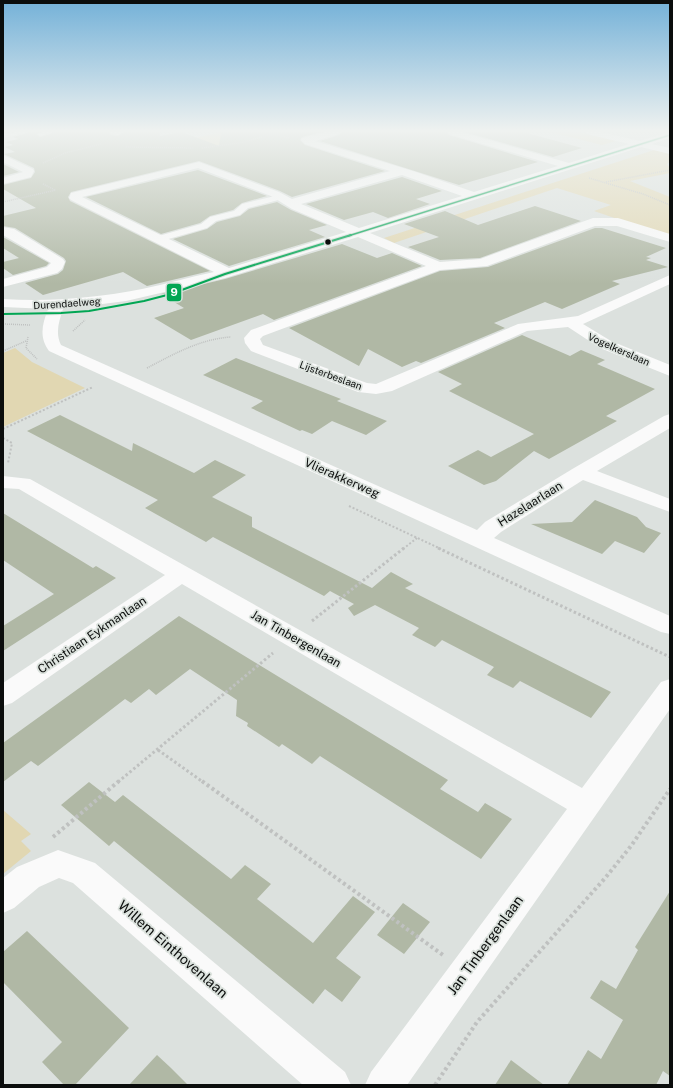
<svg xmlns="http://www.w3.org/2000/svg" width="673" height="1088" font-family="'Public Sans',sans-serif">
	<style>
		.green { fill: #e1d7b2 }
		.building { fill: #b0b8a5 }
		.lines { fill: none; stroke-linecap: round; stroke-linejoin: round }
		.path-far3 { stroke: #bfc1c0; stroke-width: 1.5; stroke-dasharray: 1 1; stroke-linecap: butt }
		.path-far2 { stroke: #bfc1c0; stroke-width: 2; stroke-dasharray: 2 2; stroke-linecap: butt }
		.path-far1 { stroke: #bfc1c0; stroke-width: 3; stroke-dasharray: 2.5 2.5; stroke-linecap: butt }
		.path { stroke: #bfc1c0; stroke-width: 4; stroke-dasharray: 3 3; stroke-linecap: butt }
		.service { fill: #fafafa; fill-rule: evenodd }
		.minor { fill: #fafafa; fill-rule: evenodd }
		.bus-1-far1-casing { stroke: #dbe2dd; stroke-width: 3 }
		.bus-1-casing { stroke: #dbe2dd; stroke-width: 4 }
		.bus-1-far1 { stroke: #02a654; stroke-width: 1.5 }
		.bus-1 { stroke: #02a654; stroke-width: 2 }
		.bus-dot { fill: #0b0d0c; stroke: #dbe2dd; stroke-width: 1.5 }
		.labels { text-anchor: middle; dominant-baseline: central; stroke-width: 3.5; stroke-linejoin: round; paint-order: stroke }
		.far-street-label { font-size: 10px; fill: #0b0d0c; stroke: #dbe2dd }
		.street-label { font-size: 12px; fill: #0b0d0c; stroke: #dbe2dd }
		.near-street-label { font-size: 14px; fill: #0b0d0c; stroke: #dbe2dd }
		.line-badge { stroke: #dbe2dd; stroke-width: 1.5 }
		.badge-label { font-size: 11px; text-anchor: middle; font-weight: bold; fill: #fff }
	</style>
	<rect width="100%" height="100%" fill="#dce1de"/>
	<g class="green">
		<polygon points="222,132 267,132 272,133 215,146 150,148"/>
		<polygon points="550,132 578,132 616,141 602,145"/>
		<polygon points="654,150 670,154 670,162 667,164 670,168 670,173 630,181 670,197 670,237 594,211 611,205 557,188 394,243 384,238"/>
		<polygon points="15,348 32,362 85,388 3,427 3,353"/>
		<polygon points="3,810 31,834 21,841 31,851 3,874"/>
	</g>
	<g class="building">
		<polygon points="29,132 39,132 36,134 40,137 54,133 55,132 108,132 111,135 118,136 124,132 159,132 160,136 182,132 219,146 221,132 321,132 302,137 300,140 305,145 385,171 292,197 280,191 199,161 71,192 68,197 70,201 210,271 147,286 123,272 43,295 25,283 58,274 63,270 66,261 64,258 15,228 3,226 3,216 36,208 3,189 3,185 31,178 35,172 34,168 4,154 15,152 5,147 13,145 6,142 18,139 13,137 28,133"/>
		<polygon points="342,132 446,132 449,135 538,162 459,185 320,141 339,135"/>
		<polygon points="465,132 523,132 582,148 553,157"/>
		<polygon points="3,164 19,172 3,176"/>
		<polygon points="198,170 267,196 242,203 233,210 210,216 200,223 161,234 86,197"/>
		<polygon points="402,177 442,191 416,199 430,204 388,218 373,212 344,220 306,204"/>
		<polygon points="277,202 291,210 327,225 309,230 325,237 229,266 173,239 207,229 217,222 240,216 249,209"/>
		<polygon points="535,206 581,221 480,258 440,260 408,247 439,237 404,224 445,211 478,225"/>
		<polygon points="595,228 602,228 666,248 646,257 651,258 646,260 668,267 612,281 620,284 562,309 545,302 494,323 505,328 421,363 416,361 402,367 368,349 359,366 289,328 440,271 488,267"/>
		<polygon points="3,237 49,263 46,266 13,275 3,268 3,262 19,258 3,248"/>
		<polygon points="342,244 377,258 392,253 422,266 274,320 263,314 191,340 154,318 184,308 161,294 225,279"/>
		<polygon points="522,335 570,356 581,350 605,360 597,364 655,389 606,416 617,421 549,459 534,451 496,481 484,485 448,466 478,450 491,457 534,434 449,391 462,384 438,372"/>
		<polygon points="236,358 341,399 337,401 387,421 366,435 332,421 312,434 302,430 300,431 251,408 263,401 203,375"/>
		<polygon points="60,415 132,451 133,443 194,473 215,460 246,475 212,497 252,517 252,527 372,588 391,572 413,584 405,588 611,692 591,718 520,681 513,688 487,675 494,667 442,640 435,647 412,635 419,628 375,605 354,616 348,608 354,604 330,591 324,596 213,537 206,542 145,508 158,500 27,431"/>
		<polygon points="595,500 637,517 646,527 661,533 644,553 615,541 602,554 531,524 572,522"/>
		<polygon points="3,513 93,568 96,566 116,578 3,651 3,626 54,594 3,560"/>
		<polygon points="179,616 448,780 440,789 478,812 485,803 512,819 481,859 320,756 312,764 282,744 279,747 247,726 248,723 236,716 237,700 190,669 156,695 149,689 131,703 125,699 38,766 31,761 3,782 3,743"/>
		<polygon points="89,782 115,802 123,795 231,879 245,865 271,884 257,899 313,943 353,896 375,912 336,958 361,977 342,1002 325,989 313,1004 114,841 109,846 61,805"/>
		<polygon points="670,891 670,1076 663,1071 656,1085 567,1085 588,1050 601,1059 623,1020 590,998 601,980 616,989 638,950 635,947"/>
		<polygon points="403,903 430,922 404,954 377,935"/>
		<polygon points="27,931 129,1028 75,1085 64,1085 42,1062 62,1042 3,982 3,952"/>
		<polygon points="157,1055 171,1068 188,1085 129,1085"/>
		<polygon points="511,1060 544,1085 495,1085"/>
	</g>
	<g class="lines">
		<g class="path-far3">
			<polyline points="269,132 289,138"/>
			<polyline points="126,147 193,148"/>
			<polyline points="202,148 245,142 274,133"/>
			<polyline points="43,163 65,153 101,144"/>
			<polyline points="589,178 643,194 670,205"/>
			<polyline points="606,182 670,170"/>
			<polyline points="43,184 55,190"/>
			<polyline points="3,202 56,190"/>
			<polyline points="3,324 30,325"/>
			<polyline points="73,331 85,320"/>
			<polyline points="28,337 26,348 37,359"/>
			<polyline points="3,351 26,341"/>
			<path d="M147,368C174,354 200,339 231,337"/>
		</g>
		<g class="path-far2">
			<polyline points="3,429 93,387"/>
			<polyline points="3,438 12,443 8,463"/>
			<polyline points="349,506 441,549"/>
			<polyline points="403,549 417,538"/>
		</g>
		<g class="path-far1">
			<polyline points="438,548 670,657"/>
			<polyline points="312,621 404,548"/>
			<polyline points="158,750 203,782"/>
			<polyline points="118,782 273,653"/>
		</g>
		<g class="path">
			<polyline points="202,781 443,955"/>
			<polyline points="53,837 119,781"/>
			<polyline points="435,1085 477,1022 606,877 631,846 670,789"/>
		</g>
		<g class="service">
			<polygon points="16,132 28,132 3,138 3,134"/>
			<polygon points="42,132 54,132 40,136 37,134"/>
			<polygon points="279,195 282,195 282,199 248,208 240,215 216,221 207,228 158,242 154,239 155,237 201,224 210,217 234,211 242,204"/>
		</g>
		<g class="minor">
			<polygon points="109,132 123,132 118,135 111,134"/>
			<path d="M326,132H341L339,134L315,141L416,172L474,192L558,166L449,134L447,132H461L569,163L629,144L587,134L585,132H601L640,141L670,132V138L652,144L670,148V154L641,147L370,233L440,262L480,259L593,218H618L670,234V242L617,226H595L487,266L440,270L263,336L260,339L263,345L367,383L376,384L518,324L578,316L670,275V284L583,324L611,341L670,365V376L600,348L568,327L527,331L392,391L376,394L358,392L251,351L245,343L244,338L251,330L426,266L358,237L225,278L126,301L63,309C59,321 55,333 61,345L477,530L485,522L574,468L664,416L670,414V428L597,471L670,499V512L583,480L501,532L494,538L670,616V634L661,632L49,351C39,337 42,325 48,309L3,307V299C50,302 96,298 142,289C166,284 190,277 214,272L71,200L69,198L71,193L199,162L279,192L292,199L390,171L305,144L301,140L302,138ZM198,168L271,196L292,209L346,232L229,268L82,197ZM402,175L462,196L359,228L301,204Z"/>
			<polygon points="3,155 33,169 34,171 31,177 3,184 3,178 23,172 3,162"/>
			<polygon points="3,227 14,229 63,259 65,262 62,269 57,273 3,287 3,279 47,267 51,263 3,235"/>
			<polygon points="3,476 30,479 582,788 661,682 670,679 670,709 407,1085 365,1085 371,1072 567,809 182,584 12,703 3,706 3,683 165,575 19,489 3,488"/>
			<polygon points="58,850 95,863 345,1072 351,1085 303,1085 73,883 59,878 39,887 14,908 3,913 3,878 17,867"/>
		</g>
		<g class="bus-1-far1-casing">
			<polyline id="bus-1-far1" points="348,236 670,135"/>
		</g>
		<g class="bus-1-casing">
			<polyline id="bus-1" points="3,314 61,313 89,311 144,301 171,294 225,274 351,235"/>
		</g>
		<use href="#bus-1-far1" class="bus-1-far1"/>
		<use href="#bus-1" class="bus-1"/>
	</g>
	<linearGradient id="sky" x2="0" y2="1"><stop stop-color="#74b1d8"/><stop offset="0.46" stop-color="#eff2f0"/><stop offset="1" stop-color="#eff2f0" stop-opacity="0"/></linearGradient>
	<rect width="673" height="284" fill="url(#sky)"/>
	<circle class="bus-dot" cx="328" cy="242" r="3.5"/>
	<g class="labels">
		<g class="far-street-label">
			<text transform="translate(67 303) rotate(-4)">Durendaelweg</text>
			<text transform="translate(619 349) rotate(24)">Vogelkerslaan</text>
			<text transform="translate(331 375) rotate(20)">Lijsterbeslaan</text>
		</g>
		<g class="street-label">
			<text transform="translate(342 478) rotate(24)">Vlierakkerweg</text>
			<text transform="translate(530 504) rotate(-32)">Hazelaarlaan</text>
			<text transform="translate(92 635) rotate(-34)">Christiaan Eykmanlaan</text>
			<text transform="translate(296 639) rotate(30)">Jan Tinbergenlaan</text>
		</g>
		<g class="near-street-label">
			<text transform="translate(485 945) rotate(-54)">Jan Tinbergenlaan</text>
			<text transform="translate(173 949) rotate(41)">Willem Einthovenlaan</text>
		</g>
	</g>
	<rect class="line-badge" x="166" y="283" width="16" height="19" rx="4" fill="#02a654"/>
	<g class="badge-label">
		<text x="174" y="296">9</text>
	</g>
	<rect width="673" height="1088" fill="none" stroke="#0b0d0c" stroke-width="8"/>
</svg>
